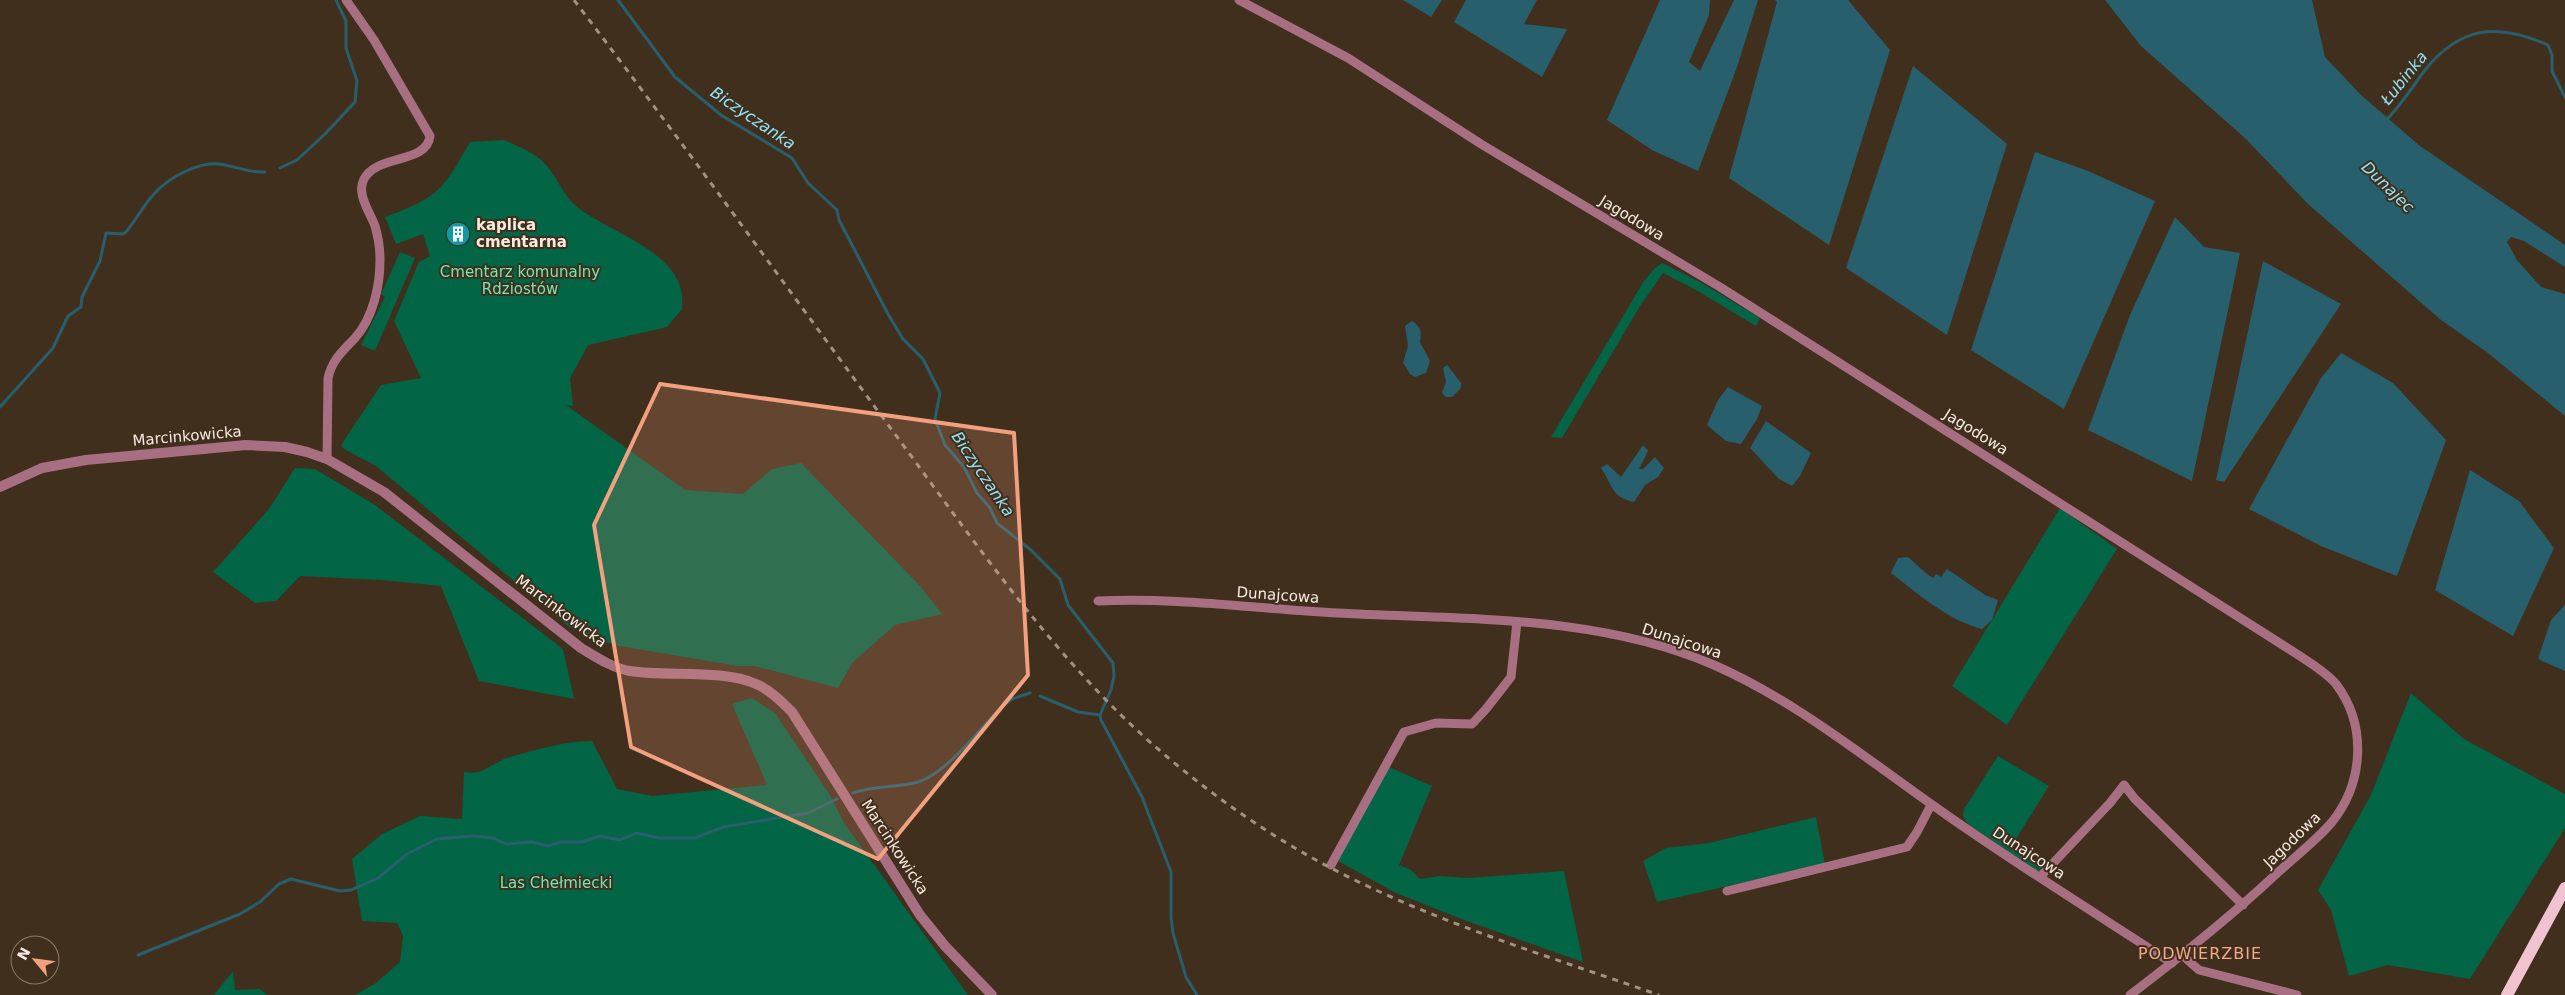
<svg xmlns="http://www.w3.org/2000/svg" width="2565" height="995" font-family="'DejaVu Sans',sans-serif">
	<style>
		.green { fill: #016546 }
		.water { fill: #275f6d }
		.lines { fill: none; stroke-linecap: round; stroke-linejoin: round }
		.stream { stroke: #275f6d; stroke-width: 3 }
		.minor { stroke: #a76f81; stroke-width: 9 }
		.tertiary { stroke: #a76f81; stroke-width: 10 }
		.primary { stroke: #f1c3d0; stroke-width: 12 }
		.rail { stroke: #a09183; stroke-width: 3; stroke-dasharray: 6 6; stroke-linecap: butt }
		.marked { fill: #f2a07f; fill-opacity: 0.2; stroke: #f2a07f; stroke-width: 4; stroke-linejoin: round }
		.labels { text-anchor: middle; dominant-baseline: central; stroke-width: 4; stroke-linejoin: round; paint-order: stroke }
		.street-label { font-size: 15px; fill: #f7ebe0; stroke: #402f1d }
		.poi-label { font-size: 15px; font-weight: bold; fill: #f7ebe0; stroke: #402f1d; text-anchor: start }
		.park-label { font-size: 15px; fill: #6feab6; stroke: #402f1d }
		.water-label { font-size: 16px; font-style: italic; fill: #94e0f4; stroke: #402f1d }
		.neighbourhood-label { font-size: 16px; letter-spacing: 1px; fill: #f5a98a; stroke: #402f1d }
	</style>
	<rect width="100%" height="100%" fill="#402f1d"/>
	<g class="green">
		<path d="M504,140C519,147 536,153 547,166C557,178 564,196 576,206C604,230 673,249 681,290C683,296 682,303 682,309L667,327L588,345L570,378L573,406L566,405L685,490L743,494L772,469L801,463L920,586L942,614L895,625L852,663L838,688L755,666H738L614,645L569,627L376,466L344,449L341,445L381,385L421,378L394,321L419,262L430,256L423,234L396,244L385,217C439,197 442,191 470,142Z"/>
		<polygon points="400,252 415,258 375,351 361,345 385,297 381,294"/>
		<polygon points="1662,263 1700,282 1760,318 1756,326 1698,291 1663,273 1640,306 1562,438 1551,437 1644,281 1655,268"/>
		<polygon points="295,468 315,469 375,505 563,649 574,699 479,681 441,586 382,580 300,576 276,601 255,603 213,572 269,509"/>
		<polygon points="2060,508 2117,549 2007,725 1952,686"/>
		<polygon points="2411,693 2464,739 2565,794 2565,828 2470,979 2388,965 2349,976 2331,910 2318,890 2371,795"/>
		<path d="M752,698L775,713L830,795L844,823L968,995H355L376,983L400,962L403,936L397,923L362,921L352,859L382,834L420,816L462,819L464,772C483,776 490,764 507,758C534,750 564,741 592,741L617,789L652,796L767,785L732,704Z"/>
		<polygon points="1998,756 2049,786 2011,847 2044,871 2035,870 1967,823 1963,816 1964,809"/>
		<polygon points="1389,767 1432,786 1399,865 1411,870 1420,879 1440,876 1468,878 1564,871 1583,962 1464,920 1396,893 1338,861"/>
		<polygon points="1816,817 1825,864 1657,902 1643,861 1666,848 1709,843"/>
		<polygon points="233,971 235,990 260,989 267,995 214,995"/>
	</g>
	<g class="water">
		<polygon points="1403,0 1442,0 1431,17"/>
		<polygon points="1466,0 1537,0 1524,24 1567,29 1542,77 1454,22"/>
		<polygon points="1660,0 1710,0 1709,15 1689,62 1700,71 1734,0 1758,0 1737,67 1698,171 1652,150 1607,120"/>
		<polygon points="1775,0 1848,0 1890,50 1829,245 1729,178 1777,2"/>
		<polygon points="2105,0 2312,0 2325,57 2361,95 2420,146 2565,245 2565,267 2524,241 2511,237 2507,242 2517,260 2541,287 2565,294 2565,416 2488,353 2441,320 2308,204 2246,139 2141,46"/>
		<polygon points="1913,66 2007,144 1947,335 1846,268"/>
		<polygon points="2035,152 2088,171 2155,201 2064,409 1971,350"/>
		<polygon points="2175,217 2204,247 2240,253 2192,481 2088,430 2130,315"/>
		<polygon points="2263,261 2341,304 2224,482 2216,480"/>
		<path d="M1412,321C1421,327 1422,332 1420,342L1430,361L1426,373L1415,377L1410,374L1403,363L1408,346L1405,326Z"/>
		<polygon points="2341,353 2393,383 2446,440 2397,576 2321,546 2249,509 2321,378"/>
		<polygon points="1447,365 1461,383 1461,388 1452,397 1446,397 1442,393 1446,382 1443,368"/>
		<polygon points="1728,387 1762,406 1757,419 1741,444 1726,441 1707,425 1718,400"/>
		<polygon points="1766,421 1811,453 1800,476 1792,486 1779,479 1750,448"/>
		<path d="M1643,445L1648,451L1639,469H1643L1655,457L1664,468L1658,477L1645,485L1634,502C1611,497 1613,486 1601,468L1607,464L1621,477Z"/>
		<polygon points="2470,470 2519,501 2554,548 2513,636 2435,590"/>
		<path d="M1908,557C1917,564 1923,572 1933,578L1936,574L1941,577L1947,569L1985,595L1998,600L1992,620L1982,629C1949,621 1917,593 1891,573L1898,558Z"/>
		<polygon points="2565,605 2565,671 2538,659 2551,620"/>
	</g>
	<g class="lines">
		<g class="stream">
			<polyline points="618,0 675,77 721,115 792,158 808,183 837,210 839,220 888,314 903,339 923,359 940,393 935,419 945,445 964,467 977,493 990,508 997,523 1031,550 1060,579 1068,605 1113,663 1114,676 1111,690 1100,715 1101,720 1142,797 1171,872 1171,918 1173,933 1186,977 1197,995"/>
			<path d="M2385,121C2401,106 2412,87 2425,70C2461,25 2499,23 2548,45L2552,55V71L2565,97"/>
			<polyline points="280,168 297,160 325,134 355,102 357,81 346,48 346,21 336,0"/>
			<path d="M0,407L53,348L68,316L81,307L82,297L100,261L106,233L123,234L126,232C136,220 143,206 154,194C168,178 197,162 219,164C235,166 249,173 265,172"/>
			<polyline points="1040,696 1078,712 1100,715"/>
			<path d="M853,793C874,785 897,788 918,782C949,772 979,728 1004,705L1012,699L1030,693"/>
			<polyline points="138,955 240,914 260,902 279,884 291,879 340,891 351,890 378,878 407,854 437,839 473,836 493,838 506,844 532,842 548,846 561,842 582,842 600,836 620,840 636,833 659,838 695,838 723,827 808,813 837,799"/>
		</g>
		<g class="minor">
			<path d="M1239,0L1348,58L1481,144L1720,287L2300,656C2312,664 2327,673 2336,684C2367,725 2364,782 2332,822C2315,842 2293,858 2274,876C2228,919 2180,957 2130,995"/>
			<path d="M327,459L328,378C332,360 342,352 355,338C373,318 380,286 380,260C380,249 378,236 375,226C370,212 356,194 364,179C377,154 427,164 430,136L374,40L346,0"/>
			<path d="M1098,601C1178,597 1258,609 1338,613C1464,620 1596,614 1714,665C1796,701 1868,760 1941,811C2016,864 2095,913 2172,963"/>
			<polyline points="1331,865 1404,732 1436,723 1472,724 1486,709 1511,677 1517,622"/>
			<polyline points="2040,877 2110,803 2124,785 2135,799 2243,905"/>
			<polyline points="1727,891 1907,847 1917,832 1931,805"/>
			<polyline points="2182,955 2199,970 2297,995"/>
		</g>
		<path class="tertiary" d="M0,487L42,468L86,460L246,445L285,447L307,452L327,459L384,492L581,648C596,657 612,668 630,671C668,677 722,669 756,684C770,690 781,701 792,712L920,915L945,946L992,995"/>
		<polyline class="primary" points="2507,995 2565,888"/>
		<path class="rail" d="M574,0C680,139 782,281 886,422C951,509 1013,600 1087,680C1143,741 1209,795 1280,839C1396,911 1531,950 1659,995"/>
	</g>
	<path class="marked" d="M660,384L1014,433L1028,675L878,859L631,747L594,525Z"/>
	<defs>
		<g id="building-disc" transform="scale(1.25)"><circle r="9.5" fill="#0f9aa8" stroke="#402f1d"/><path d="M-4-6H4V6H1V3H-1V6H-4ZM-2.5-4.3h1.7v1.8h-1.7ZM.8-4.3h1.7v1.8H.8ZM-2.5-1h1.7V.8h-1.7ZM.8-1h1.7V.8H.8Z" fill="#fff"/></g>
	</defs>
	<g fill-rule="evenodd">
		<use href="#building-disc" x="458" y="234"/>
	</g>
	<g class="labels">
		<g class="street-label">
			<text transform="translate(1632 218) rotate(31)">Jagodowa</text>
			<text transform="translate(1976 432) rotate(32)">Jagodowa</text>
			<text transform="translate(187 436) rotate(-5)">Marcinkowicka</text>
			<text transform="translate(1278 595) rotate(4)">Dunajcowa</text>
			<text transform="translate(561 611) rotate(37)">Marcinkowicka</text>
			<text transform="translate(1682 641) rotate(18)">Dunajcowa</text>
			<text transform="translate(2292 840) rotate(-44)">Jagodowa</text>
			<text transform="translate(895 847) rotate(57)">Marcinkowicka</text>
			<text transform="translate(2029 853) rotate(33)">Dunajcowa</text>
		</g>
		<g class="poi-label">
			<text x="476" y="225">kaplica<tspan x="476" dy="17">cmentarna</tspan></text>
		</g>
		<g class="park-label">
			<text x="520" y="272">Cmentarz komunalny<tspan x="520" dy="17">Rdziostów</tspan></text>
			<text x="556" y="883">Las Chełmiecki</text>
		</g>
		<g class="water-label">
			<text transform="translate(2404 78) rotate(-51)">Łubinka</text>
			<text transform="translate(753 118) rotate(34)">Biczyczanka</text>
			<text transform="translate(2388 187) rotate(44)">Dunajec</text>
			<text transform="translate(983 474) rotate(56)">Biczyczanka</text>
		</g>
		<g class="neighbourhood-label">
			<text x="2200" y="953">PODWIERZBIE</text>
		</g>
	</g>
	<g transform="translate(35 960) rotate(299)"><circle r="24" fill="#402f1d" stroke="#897a6b"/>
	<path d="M0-4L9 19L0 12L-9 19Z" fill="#f2a07f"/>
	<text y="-8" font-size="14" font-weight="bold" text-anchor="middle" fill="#f7ebe0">N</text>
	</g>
</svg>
